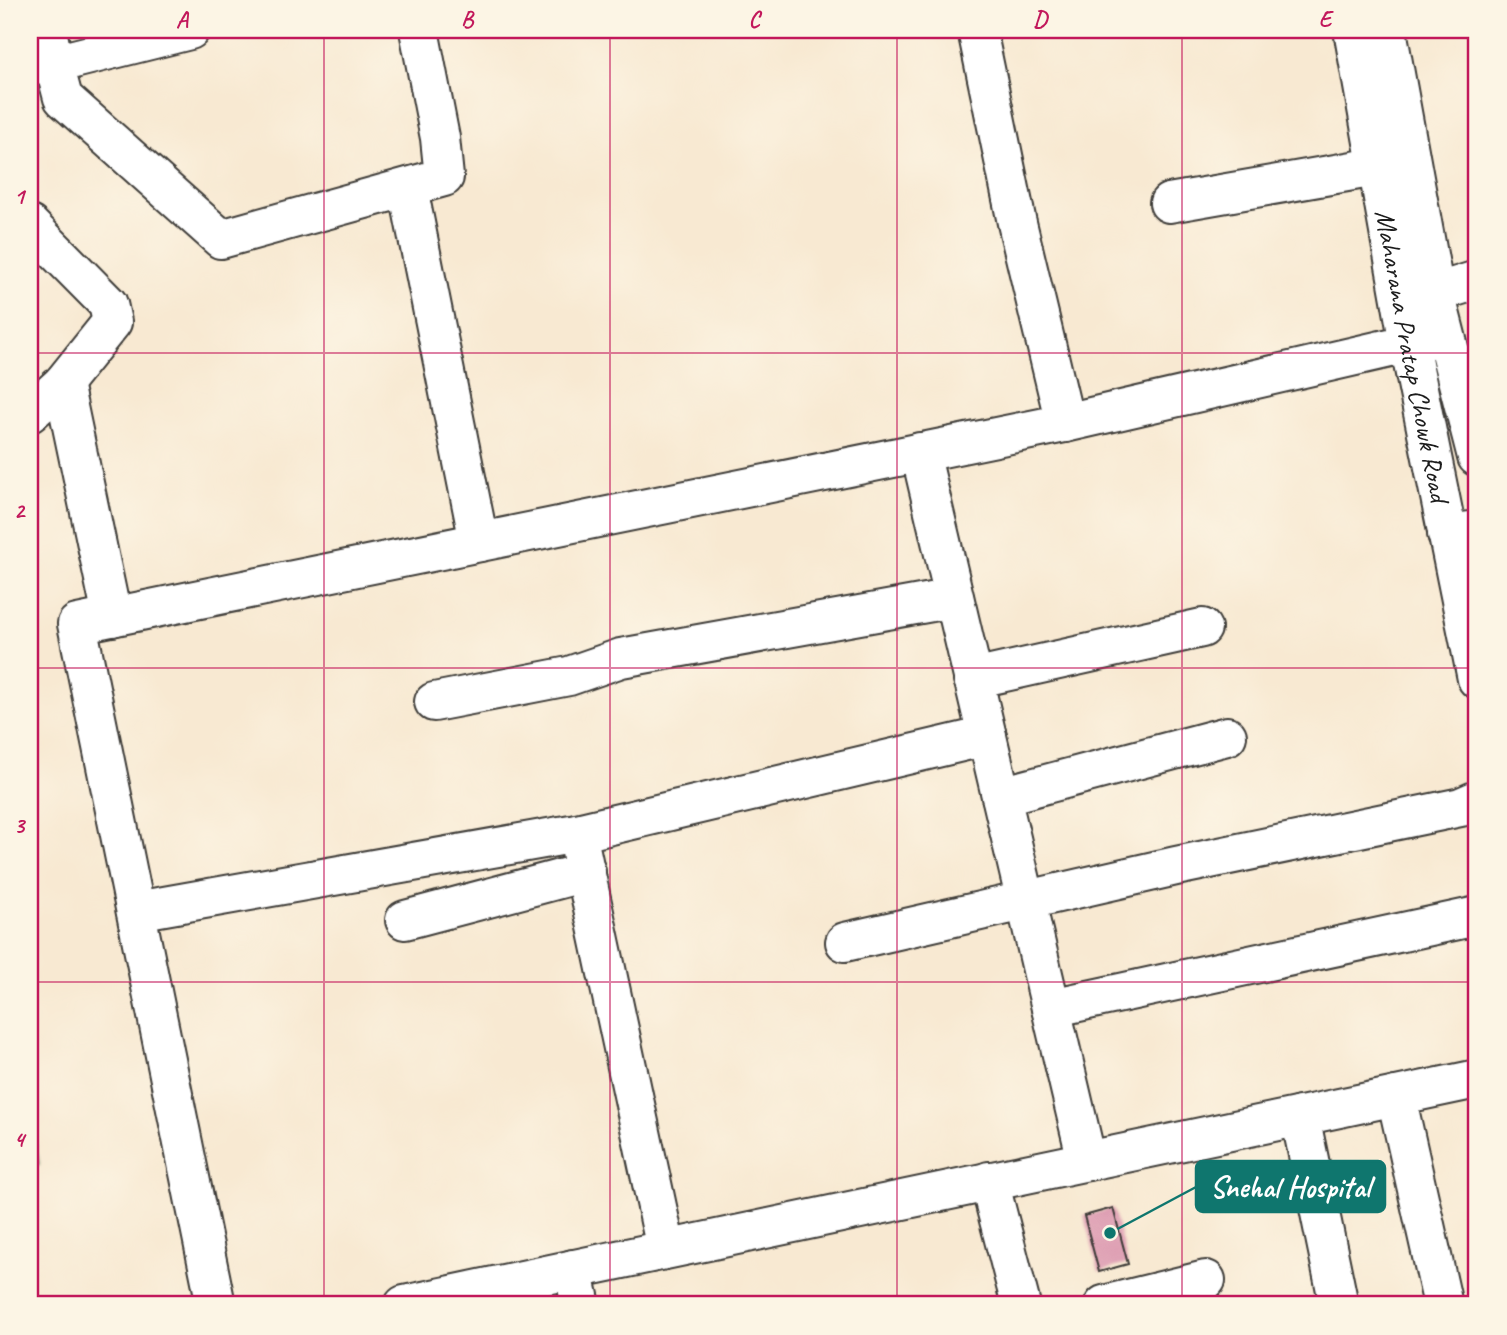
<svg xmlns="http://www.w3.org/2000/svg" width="1507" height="1335" font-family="Caveat,sans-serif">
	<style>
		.green { fill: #8ad08a; stroke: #537653; stroke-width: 2 }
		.building { fill: #de9fb3 }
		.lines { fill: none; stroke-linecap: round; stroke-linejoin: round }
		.minor-casing { stroke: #3d3b37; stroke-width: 42 }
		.major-casing { stroke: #3d3b37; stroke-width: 42 }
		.minor { stroke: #fff; stroke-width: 38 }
		.major { stroke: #fff; stroke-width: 38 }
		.grid { fill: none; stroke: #c2185b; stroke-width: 2; stroke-opacity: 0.55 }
		.labels { text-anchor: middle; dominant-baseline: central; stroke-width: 5; stroke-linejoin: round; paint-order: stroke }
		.street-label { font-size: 28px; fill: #1c1c1c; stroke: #fcf5e5 }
		.leader { fill: none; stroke: #0f766e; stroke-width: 2.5 }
		.callout-dot { fill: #0f766e; stroke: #fcf5e5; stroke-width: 2.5 }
		.callout { fill: #0f766e; stroke: #0f766e; stroke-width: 2.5 }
		.callout-label { font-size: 30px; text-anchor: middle; font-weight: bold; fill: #fff }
		.neatline { fill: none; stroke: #c2185b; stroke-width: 2.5 }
		.grid-label { font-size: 23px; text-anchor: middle; font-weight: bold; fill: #c2185b }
	</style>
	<rect width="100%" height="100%" fill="#fcf5e5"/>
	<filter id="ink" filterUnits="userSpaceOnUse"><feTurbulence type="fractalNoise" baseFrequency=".0143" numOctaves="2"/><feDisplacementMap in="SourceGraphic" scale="14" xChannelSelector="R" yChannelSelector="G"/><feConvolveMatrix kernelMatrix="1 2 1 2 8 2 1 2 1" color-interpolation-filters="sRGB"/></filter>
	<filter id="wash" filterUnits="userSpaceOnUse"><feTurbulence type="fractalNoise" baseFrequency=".00686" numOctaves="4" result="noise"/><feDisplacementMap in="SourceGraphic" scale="28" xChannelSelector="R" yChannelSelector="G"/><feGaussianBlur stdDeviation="1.57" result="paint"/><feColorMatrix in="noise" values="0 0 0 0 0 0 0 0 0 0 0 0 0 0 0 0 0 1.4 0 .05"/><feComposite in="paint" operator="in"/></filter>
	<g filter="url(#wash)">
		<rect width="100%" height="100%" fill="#f8e9d2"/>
		<polygon class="green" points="30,1117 39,1164 30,1166"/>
		<g id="blocks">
			<polygon class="building" points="1113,1208 1128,1264 1099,1272 1084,1216"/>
		</g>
	</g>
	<g filter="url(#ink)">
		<use href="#blocks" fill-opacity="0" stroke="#3d3b37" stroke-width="2"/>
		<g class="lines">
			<g class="minor-casing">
				<g id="minor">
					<polyline points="47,30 54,64 190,30"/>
					<polyline points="977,30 1017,223 1065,423"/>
					<polyline points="30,66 54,64 63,98 221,239 444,177 440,138 419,30"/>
					<polyline points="408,188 479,542"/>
					<polyline points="1169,203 1376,167"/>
					<polyline points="30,225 108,304 112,322 63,383 30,413"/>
					<polyline points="1435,293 1477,280"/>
					<polyline points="63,383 112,617"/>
					<polyline points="920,452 1087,1161"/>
					<polyline points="1447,534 1477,530"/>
					<polyline points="973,679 1202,628"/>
					<polyline points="434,702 569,676 621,658 954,598"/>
					<polyline points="1001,796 1227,736"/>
					<polyline points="136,911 577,833"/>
					<polyline points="405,920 586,872"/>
					<polyline points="845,942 1176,866 1461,807 1477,800"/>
					<polyline points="1051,1008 1477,916"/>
					<polyline points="1396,1096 1443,1305"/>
					<polyline points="1300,1116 1339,1305"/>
					<polyline points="989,1181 1021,1305"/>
					<polyline points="666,1249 577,833 987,736"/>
					<polyline points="573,1269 581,1305"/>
					<polyline points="216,1305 77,624 1065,423 1442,336"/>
					<polyline points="404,1305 1477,1079"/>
					<polyline points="1104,1305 1206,1280"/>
				</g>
			</g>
			<g class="major-casing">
				<g id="major">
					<path id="s1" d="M1353,30L1409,344L1477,679"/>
					<polyline points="1387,30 1435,293 1477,457"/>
				</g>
			</g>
			<use href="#minor" class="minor"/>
			<use href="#major" class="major"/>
		</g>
	</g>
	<path class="grid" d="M324,30V1305M610,30V1305M897,30V1305M1182,30V1305M30,353H1477M30,668H1477M30,982H1477"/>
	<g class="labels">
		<g class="street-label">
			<text stroke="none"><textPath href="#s1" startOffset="331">Maharana Pratap Chowk Road</textPath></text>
		</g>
	</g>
	<path class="leader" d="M1110 1233L1196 1187"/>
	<circle class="callout-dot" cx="1110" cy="1233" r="7"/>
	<rect class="callout" x="1196" y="1161" width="189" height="51" rx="7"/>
	<g class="callout-label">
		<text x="1290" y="1197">Snehal Hospital</text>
	</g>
	<rect width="1507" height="1335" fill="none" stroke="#fcf5e5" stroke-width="77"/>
	<rect x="38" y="38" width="1430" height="1258" class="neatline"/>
	<g class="grid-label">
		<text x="182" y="27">A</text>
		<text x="467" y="27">B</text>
		<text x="754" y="27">C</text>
		<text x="1040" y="27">D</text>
		<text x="1325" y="27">E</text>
		<text x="19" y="204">1</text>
		<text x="19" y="518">2</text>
		<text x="19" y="833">3</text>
		<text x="19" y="1147">4</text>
	</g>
</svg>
